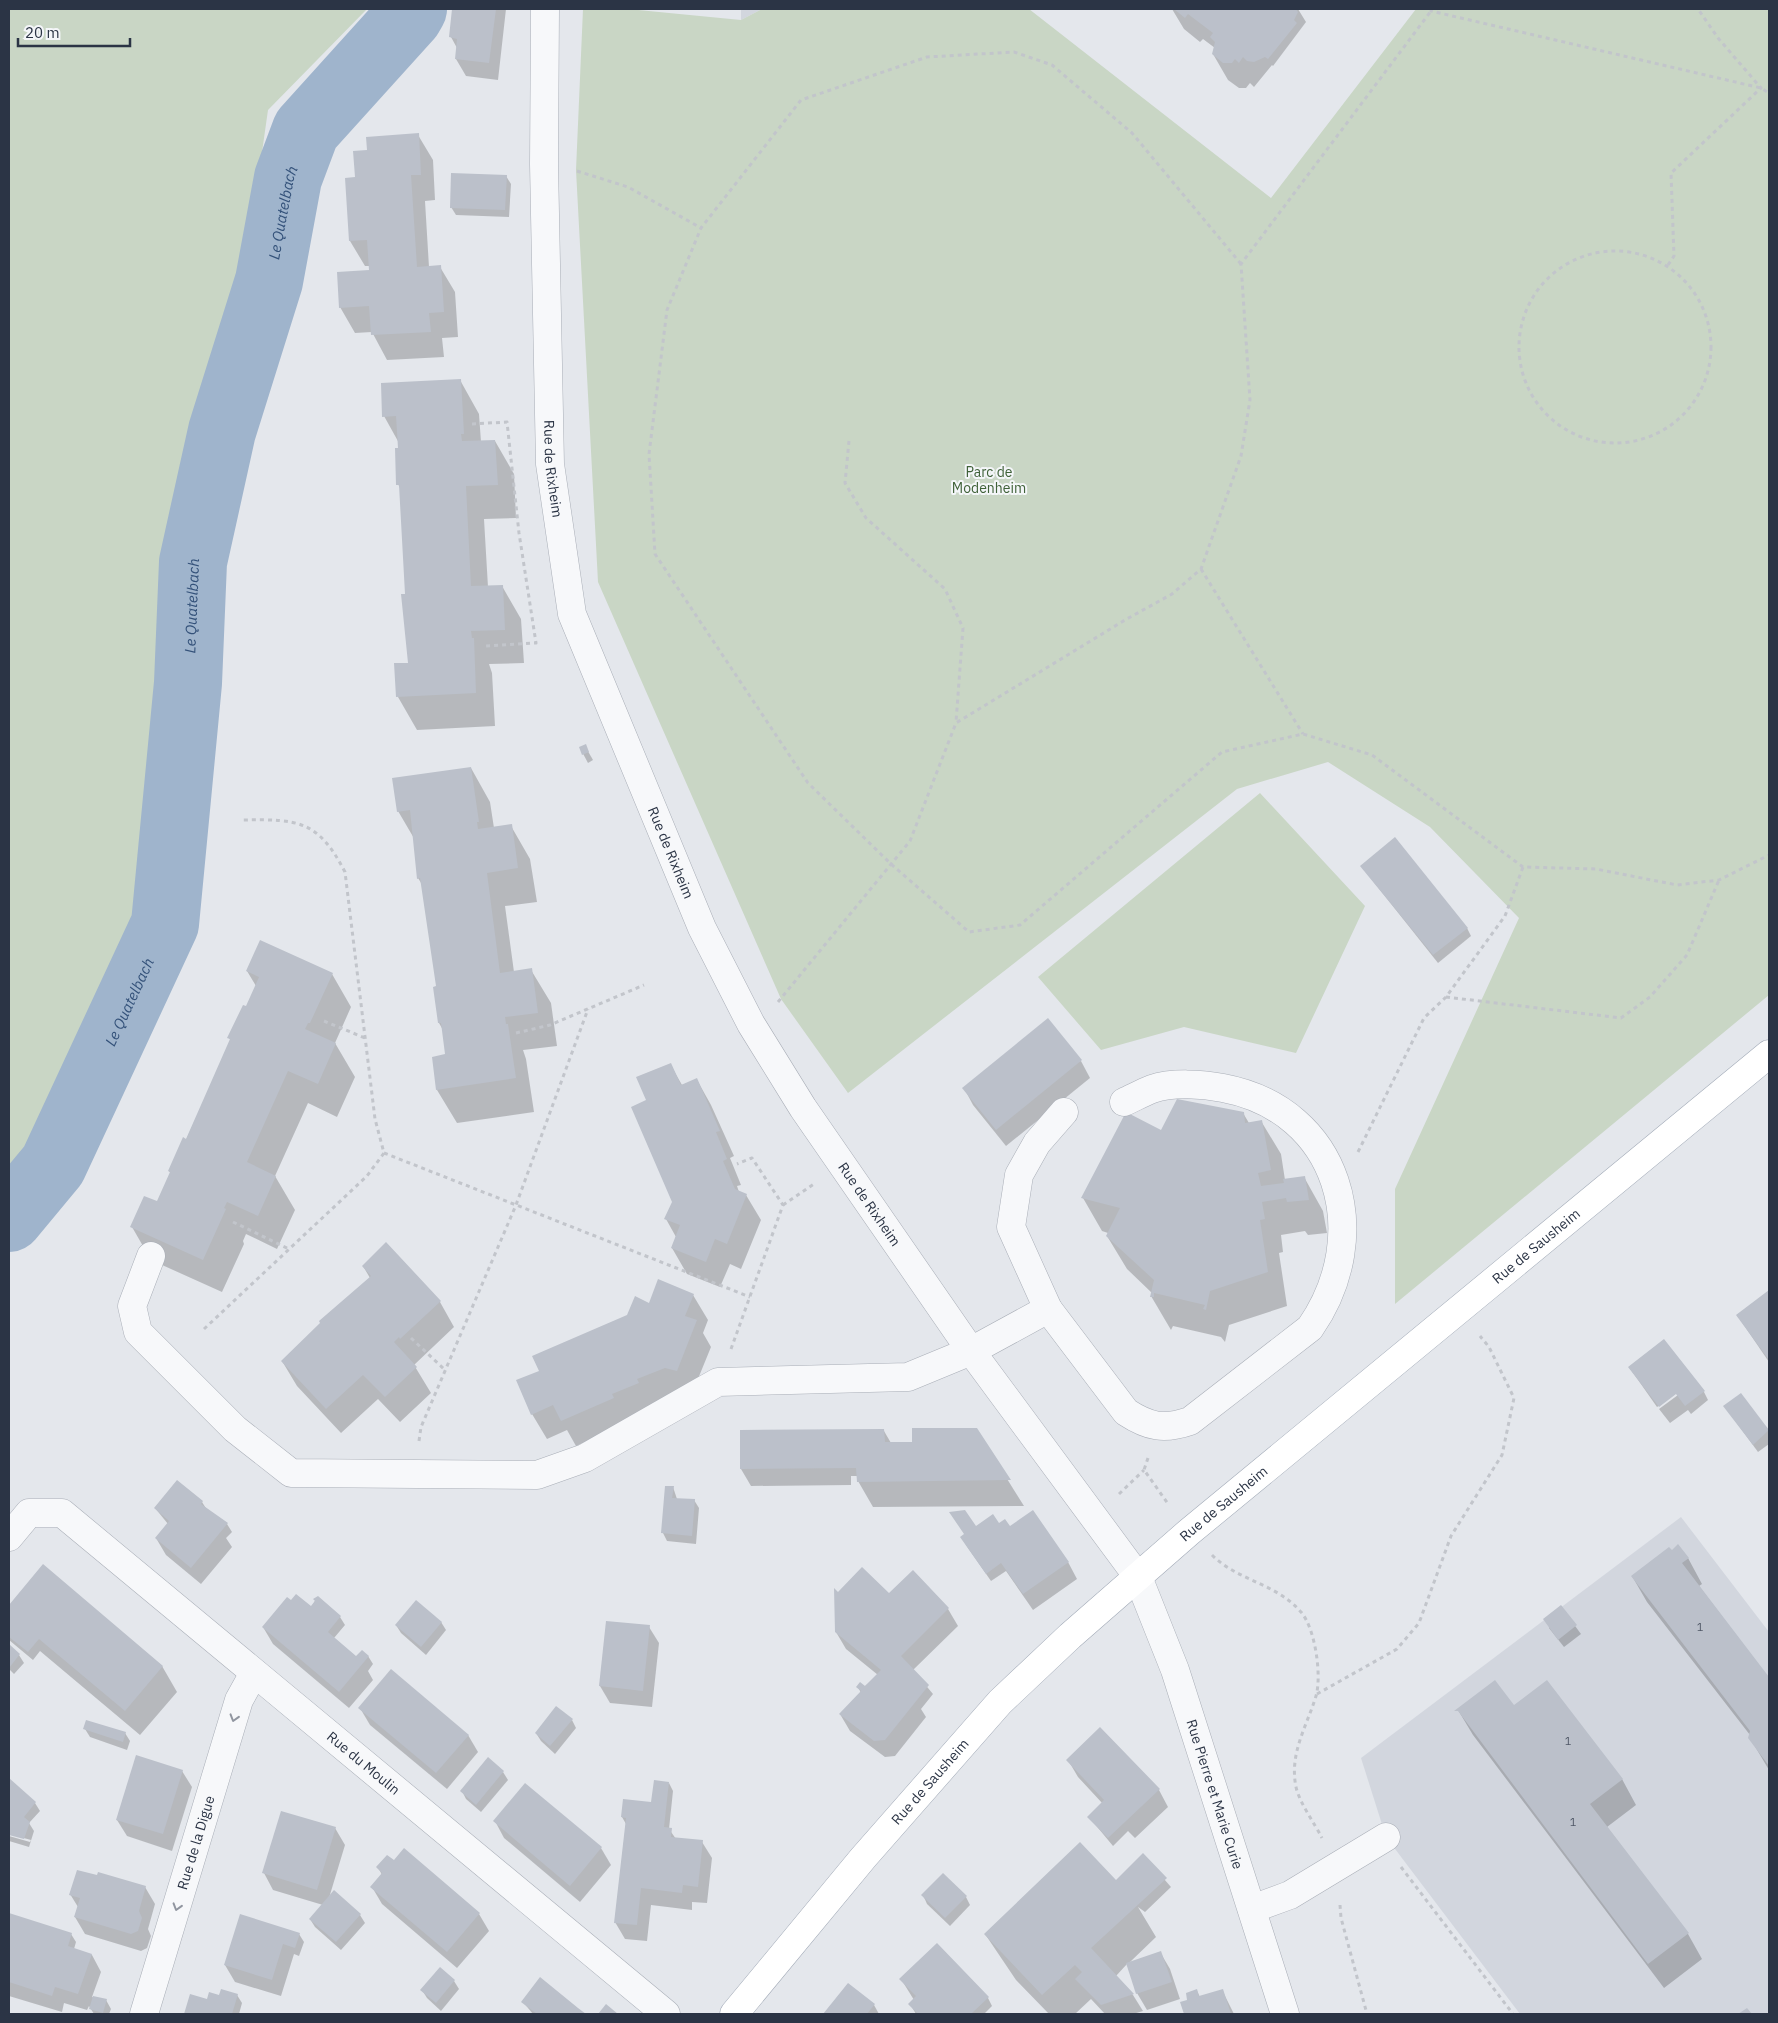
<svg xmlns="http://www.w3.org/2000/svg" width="1778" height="2023" font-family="'IBM Plex Sans',sans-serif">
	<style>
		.built { fill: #d2d6de }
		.green { fill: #c9d6c5 }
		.shadow { fill: #0003 }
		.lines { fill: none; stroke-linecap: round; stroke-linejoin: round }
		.river { stroke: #9fb4cc; stroke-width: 68 }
		.building { fill: #bbc0ca }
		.minor-casing { stroke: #a9aeb7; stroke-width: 29 }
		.major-casing { stroke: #a3abb8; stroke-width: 29 }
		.path { stroke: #c2c5cb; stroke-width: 3; stroke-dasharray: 4 4; stroke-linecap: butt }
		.minor { stroke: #f7f8fa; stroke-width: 28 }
		.major { stroke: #fff; stroke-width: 28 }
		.oneway { stroke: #9196a0 }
		.labels { text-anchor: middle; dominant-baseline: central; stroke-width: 4; stroke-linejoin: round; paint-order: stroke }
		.number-label { font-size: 11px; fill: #4f5766 }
		.street-label { font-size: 14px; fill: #2b3445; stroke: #f4f6f9 }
		.park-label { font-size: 14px; fill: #3f6138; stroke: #f4f6f9 }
		.water-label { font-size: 15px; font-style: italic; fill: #34527a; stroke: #f4f6f9 }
	</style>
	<rect width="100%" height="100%" fill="#e4e7ec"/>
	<g class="built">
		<polygon points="741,9 762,9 741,20"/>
		<polygon points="1681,1517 1769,1632 1769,2014 1520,2014 1386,1837 1361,1758"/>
	</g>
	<g class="green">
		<polygon points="9,9 367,9 268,110 235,342 210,409 174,575 149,918 35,1159 9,1191"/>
		<polygon points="583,9 628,9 741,20 762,9 1029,9 1271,198 1416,9 1769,10 1769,995 1395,1304 1395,1189 1519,918 1430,827 1328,762 1237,789 848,1093 781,999 598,582 576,170"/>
		<polygon points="1260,793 1365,906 1296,1053 1184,1027 1101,1050 1038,977"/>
	</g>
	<g class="shadow">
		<polygon points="462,9 506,9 498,80 466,76 456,59 457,48 451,37"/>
		<polygon points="1172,9 1298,9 1306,22 1273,66 1272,65 1254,87 1250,83 1246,88 1239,88 1228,80 1213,54 1215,48 1203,39 1200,42 1184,29"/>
		<polygon points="418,135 433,160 435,200 425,201 429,267 440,267 455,292 458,337 442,338 444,357 387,360 372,332 355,333 340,307 370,271 370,266 365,266 350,241 356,178 368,151"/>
		<polygon points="506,176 511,184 509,217 456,215 451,207"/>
		<polygon points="460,380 479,414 481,442 495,441 514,474 516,518 484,519 488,587 502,586 521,619 524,663 489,664 492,673 495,726 417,730 398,697 409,664 401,490 398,484 399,449 399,443 384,416"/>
		<polygon points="585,746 593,760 588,763 580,748"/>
		<polygon points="471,768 490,802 494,828 511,826 530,859 537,902 505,906 514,972 531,970 551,1003 557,1046 523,1050 526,1059 534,1112 457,1123 437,1090 447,1055 443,1030 439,1023 437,988 423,886 418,878 415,840 398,811"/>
		<polygon points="1361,866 1467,928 1471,936 1438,963"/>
		<polygon points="247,971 332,974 351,1007 335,1043 355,1077 337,1117 308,1103 275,1176 295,1210 277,1249 246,1234 243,1241 244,1244 222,1292 151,1260 132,1227 158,1203 171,1174 169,1171 186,1140 231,1041 229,1038 246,1008 256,986"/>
		<polygon points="1081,1061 1090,1078 1006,1146 973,1105 964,1088"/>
		<polygon points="670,1064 682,1085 697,1080 711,1105 734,1156 730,1158 741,1185 737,1186 739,1192 746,1195 761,1220 741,1269 730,1264 720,1287 687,1274 672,1248 676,1237 666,1219 673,1202 647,1100"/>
		<polygon points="1243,1113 1249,1123 1261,1121 1281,1154 1285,1180 1304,1177 1323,1211 1327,1233 1308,1235 1305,1231 1281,1235 1283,1252 1279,1253 1287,1306 1229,1325 1225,1342 1221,1337 1173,1326 1171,1330 1151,1296 1152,1293 1127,1269 1107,1236 1108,1233 1102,1231 1083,1198 1161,1131"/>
		<polygon points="363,1266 440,1302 454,1327 414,1365 431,1393 400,1422 378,1399 341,1433 297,1386 282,1361 370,1278"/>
		<polygon points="1769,1291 1769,1362 1737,1315"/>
		<polygon points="693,1295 708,1320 703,1333 711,1347 691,1396 576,1446 567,1430 547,1439 532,1414 540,1372 628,1316 650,1304"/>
		<polygon points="1629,1367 1704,1392 1708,1400 1691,1414 1688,1410 1670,1423 1659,1409 1678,1395 1678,1392 1657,1407"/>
		<polygon points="1740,1395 1769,1432 1769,1444 1758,1452 1725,1407"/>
		<polygon points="976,1429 1024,1506 873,1507 858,1481 858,1476 851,1476 851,1485 751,1486 741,1469 884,1431 891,1443 913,1443"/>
		<polygon points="673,1487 677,1499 694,1500 699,1508 696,1544 667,1541 663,1533"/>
		<polygon points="202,1502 207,1510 227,1524 232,1532 226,1538 232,1547 201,1584 166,1555 156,1538 168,1524 155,1508"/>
		<polygon points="999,1525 1010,1528 1068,1562 1077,1579 1033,1610 1006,1571 991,1581 966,1545 965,1535 976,1527"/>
		<polygon points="1688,1558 1702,1584 1699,1586 1769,1679 1769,1770 1750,1738 1750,1735 1647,1602 1632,1576"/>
		<polygon points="43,1566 162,1666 177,1692 140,1735 40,1651 33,1660 9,1640 9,1607"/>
		<polygon points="913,1572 948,1609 958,1626 913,1670 933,1694 921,1709 926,1717 895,1756 885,1757 850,1731 840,1714 861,1693 858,1687 864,1687 878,1675 846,1649 836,1632 838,1593 889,1595"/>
		<polygon points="317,1597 340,1617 345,1625 334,1638 357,1658 368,1656 373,1664 368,1671 373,1680 349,1708 273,1644 263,1627 311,1608"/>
		<polygon points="1561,1607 1581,1634 1564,1647 1549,1628"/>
		<polygon points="441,1622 446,1630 426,1655 401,1633 396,1625"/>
		<polygon points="649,1627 659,1643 652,1707 610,1703 600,1686"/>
		<polygon points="9,1646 19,1655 24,1663 14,1674 9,1669"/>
		<polygon points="1514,1707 1622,1779 1636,1805 1607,1827 1688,1934 1702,1959 1664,1988 1473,1735 1458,1710"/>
		<polygon points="360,1708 468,1735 478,1752 447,1789 370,1725"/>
		<polygon points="572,1720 576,1728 555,1754 541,1741 536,1733"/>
		<polygon points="85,1729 125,1733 130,1741 127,1750 90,1737"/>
		<polygon points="1068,1760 1159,1790 1168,1807 1135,1838 1128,1831 1113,1846 1089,1817 1103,1804 1078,1777"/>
		<polygon points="182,1771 192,1787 172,1851 127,1836 117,1820"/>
		<polygon points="503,1772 508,1780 481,1812 466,1799 462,1791"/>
		<polygon points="9,1779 35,1803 40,1811 29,1823 34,1831 29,1847 9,1841 9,1836 30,1842 31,1840 9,1834"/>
		<polygon points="669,1783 673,1791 669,1829 676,1839 702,1842 712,1858 707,1903 692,1902 692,1910 651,1905 647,1941 625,1939 615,1922 626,1824 622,1817 652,1804"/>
		<polygon points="495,1821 601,1848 611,1865 580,1902 504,1838"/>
		<polygon points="335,1828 345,1845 329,1898 360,1915 365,1923 341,1950 315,1927 310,1919 323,1905 273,1890 264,1873"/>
		<polygon points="1143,1855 1171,1887 1145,1912 1138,1907 1156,1937 1129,1963 1160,1952 1170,1969 1180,1999 1147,2010 1137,1993 1127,1964 1116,1976 1133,1995 1143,2011 1133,2014 1105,2014 1091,1999 1075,2014 1049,2014 1016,1980 985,1934 1119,1885"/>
		<polygon points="378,1867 479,1914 489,1931 457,1968 382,1904 372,1887 382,1875"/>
		<polygon points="145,1887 155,1904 148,1929 151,1936 147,1948 141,1951 85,1934 75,1917 78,1907 70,1894"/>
		<polygon points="923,1895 966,1897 970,1905 950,1926 927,1904"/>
		<polygon points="9,1915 71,1934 76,1942 74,1949 92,1955 101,1972 92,1997 106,2000 111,2009 109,2014 94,2014 89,2006 87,2010 64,2003 62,2012 9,1996"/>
		<polygon points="299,1934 304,1942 299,1956 294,1954 281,1996 235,1982 225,1965"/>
		<polygon points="440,1969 454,1981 459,1989 441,2011 427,1998 422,1990"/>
		<polygon points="541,1979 584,2014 533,2014 523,2002"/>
		<polygon points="901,1979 988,1998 992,2006 984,2014 916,2014 910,2004 914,2000"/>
		<polygon points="848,1984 874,2005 879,2014 824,2014"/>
		<polygon points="1222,1990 1234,2014 1186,2014 1182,2003 1189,2001 1197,1991 1200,1997"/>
		<polygon points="191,1995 208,2001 218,1996 237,1995 242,2003 239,2014 185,2014"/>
	</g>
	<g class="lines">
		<path class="river" id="s1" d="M9,1218L53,1165L165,924L188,683L193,562L222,431L269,281L288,178L306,130L409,16L413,9"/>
	</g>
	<g class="building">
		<polygon points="452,9 496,9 489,63 455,59 457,39 449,37"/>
		<polygon points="1174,9 1296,9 1298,12 1294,20 1297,23 1268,59 1265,57 1254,62 1247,61 1243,57 1239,63 1235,59 1232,63 1223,63 1212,54 1215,42 1210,37 1213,33 1188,14 1185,18"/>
		<polygon points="419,133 421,175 411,175 417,267 441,265 444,312 429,313 431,332 371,335 369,306 339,308 337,272 369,270 367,240 349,241 345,178 355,177 353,151 367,150 366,137"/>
		<polygon points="451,173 507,175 505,210 450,208"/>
		<polygon points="461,379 464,434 461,434 462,441 495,440 498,485 466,486 471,586 503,585 505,630 471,631 472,638 474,638 476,693 396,697 394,663 408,663 401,594 405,594 399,485 396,485 395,448 398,448 396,416 382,417 381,383"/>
		<polygon points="586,744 589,752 582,755 579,747"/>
		<polygon points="471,767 479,822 477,822 478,829 512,824 518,868 487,873 500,973 532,968 538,1013 505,1017 506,1024 508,1024 516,1078 436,1090 432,1057 445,1054 441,1023 438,1023 433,987 436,986 420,878 417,879 410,810 397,812 392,778"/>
		<polygon points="1395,837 1468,928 1433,955 1360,866"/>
		<polygon points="260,940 333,973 310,1023 308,1023 305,1029 336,1043 318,1084 288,1071 247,1162 276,1176 258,1216 227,1202 224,1208 226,1209 203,1260 130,1227 144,1196 157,1201 170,1172 168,1171 183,1137 186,1139 230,1039 227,1038 243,1005 246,1006 259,977 246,971"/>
		<polygon points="1048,1018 1082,1060 996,1130 962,1088"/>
		<polygon points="671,1063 681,1085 697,1078 720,1131 716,1132 727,1159 723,1161 735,1189 747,1194 727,1244 715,1239 706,1262 671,1248 680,1225 664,1219 672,1202 631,1107 646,1100 636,1077"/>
		<polygon points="1177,1099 1244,1112 1245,1123 1262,1120 1271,1170 1258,1173 1261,1186 1284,1183 1283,1179 1305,1176 1309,1200 1287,1202 1286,1198 1262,1202 1265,1219 1260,1220 1268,1272 1210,1291 1206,1310 1203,1309 1205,1305 1154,1293 1154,1297 1150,1297 1154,1280 1106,1236 1120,1208 1081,1198 1126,1112 1161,1130"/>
		<polygon points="386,1242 441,1301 400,1339 399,1337 394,1342 417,1367 385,1397 363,1375 326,1409 281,1361 320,1323 319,1321 371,1276 362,1266"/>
		<polygon points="658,1279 694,1294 685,1316 697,1320 677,1371 665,1368 637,1379 639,1383 612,1394 614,1398 561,1421 553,1405 531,1415 516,1380 539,1371 532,1356 627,1315 635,1296 649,1303"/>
		<polygon points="1769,1290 1769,1360 1736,1315"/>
		<polygon points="1664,1339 1705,1391 1685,1406 1676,1394 1659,1407 1628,1367"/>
		<polygon points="1741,1393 1769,1430 1753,1445 1723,1406"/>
		<polygon points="912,1428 977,1428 1011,1480 857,1482 856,1468 740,1469 740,1430 884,1429 885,1442 912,1442"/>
		<polygon points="177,1480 203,1501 201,1504 228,1523 191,1568 155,1538 169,1521 154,1508"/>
		<polygon points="665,1486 674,1486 672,1498 695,1499 692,1536 661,1533"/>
		<polygon points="965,1510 976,1526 993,1514 999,1523 1005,1519 1010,1526 1033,1510 1069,1562 1023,1594 1001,1563 986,1574 960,1537 964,1534 949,1512"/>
		<polygon points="1678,1544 1689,1558 1682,1563 1769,1677 1769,1766 1748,1738 1750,1731 1631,1576 1669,1547 1672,1550"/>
		<polygon points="43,1564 163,1666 125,1711 39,1639 28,1652 9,1637 9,1605"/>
		<polygon points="862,1567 889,1593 913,1570 949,1608 901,1656 929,1685 885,1740 874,1741 839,1714 861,1691 856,1687 860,1682 865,1686 881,1670 835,1632 834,1588 838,1592"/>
		<polygon points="296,1594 311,1606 315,1601 313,1599 318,1596 341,1616 328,1632 356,1656 362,1650 369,1656 339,1692 262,1627 287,1597 291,1600"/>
		<polygon points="416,1600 442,1622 421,1647 395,1625"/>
		<polygon points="1561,1605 1577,1625 1558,1640 1543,1619"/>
		<polygon points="606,1621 650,1625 643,1691 599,1686"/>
		<polygon points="9,1644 20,1654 9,1668"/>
		<polygon points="391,1669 469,1735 436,1773 358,1708"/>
		<polygon points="1495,1680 1514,1705 1547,1680 1623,1779 1590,1804 1689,1933 1648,1964 1458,1711 1454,1711"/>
		<polygon points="556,1706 573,1719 550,1746 535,1733"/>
		<polygon points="86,1720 126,1732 123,1742 83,1729"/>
		<polygon points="1100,1727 1160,1789 1108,1838 1087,1817 1104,1800 1066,1760"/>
		<polygon points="136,1755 183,1770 163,1834 116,1820"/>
		<polygon points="488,1757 504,1771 476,1805 460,1791"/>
		<polygon points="9,1778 36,1802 24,1817 30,1822 24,1839 9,1835"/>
		<polygon points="654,1780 669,1782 664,1827 672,1828 671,1837 703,1840 698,1887 683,1885 682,1893 641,1888 637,1925 614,1923 626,1818 621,1817 623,1799 651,1802"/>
		<polygon points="525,1783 602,1847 570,1886 493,1821"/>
		<polygon points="281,1811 336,1827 317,1890 262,1873"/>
		<polygon points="1080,1842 1116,1880 1143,1853 1167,1878 1091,1948 1134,1994 1101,2005 1075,1979 1082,1972 1075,1965 1042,1995 984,1934"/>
		<polygon points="404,1848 480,1913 447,1952 370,1887 382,1873 376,1867 387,1855 394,1860"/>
		<polygon points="77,1870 97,1875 98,1872 146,1886 139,1911 142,1918 138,1931 131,1934 74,1917 80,1898 69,1895"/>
		<polygon points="943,1873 967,1896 945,1918 921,1895"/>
		<polygon points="334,1890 361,1914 336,1942 309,1919"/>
		<polygon points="9,1913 72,1933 68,1946 92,1954 78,1994 55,1987 52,1996 9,1982"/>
		<polygon points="240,1914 300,1933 295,1948 283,1944 272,1980 224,1965"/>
		<polygon points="937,1943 989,1997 971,2014 918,2014 908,2004 916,1996 899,1979"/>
		<polygon points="1161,1951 1172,1982 1136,1994 1126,1963"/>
		<polygon points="440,1967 455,1980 436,2003 420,1990"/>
		<polygon points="540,1977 578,2008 586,2014 537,2014 521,2002"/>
		<polygon points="848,1983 875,2004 867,2014 823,2014"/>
		<polygon points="221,1989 238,1994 232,2014 184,2014 190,1994 207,1999 209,1992 219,1995"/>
		<polygon points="1197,1989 1199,1996 1223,1989 1231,2014 1184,2014 1180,2002 1187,2000 1186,1993"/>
		<polygon points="93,1996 107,1999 103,2013 89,2009"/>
		<polygon points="606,2004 618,2014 598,2014"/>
		<polygon points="1747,2008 1752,2014 1738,2014"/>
	</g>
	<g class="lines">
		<g class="minor-casing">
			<g id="minor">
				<path id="s2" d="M545,9L544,164L550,464L572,614L702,928L751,1024L803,1108L971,1351L1138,1577L1175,1670L1285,2014"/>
				<path d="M1064,1112L1037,1143L1019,1175L1011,1227L1048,1309L1126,1412C1149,1427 1164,1430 1190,1421L1310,1328C1375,1235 1340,1110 1223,1088C1203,1084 1172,1082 1152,1089C1142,1093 1133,1098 1124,1102"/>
				<polyline points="151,1256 132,1306 138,1332 235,1429 291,1473 537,1475 585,1458 718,1382 908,1377 971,1351 1048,1309"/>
				<path id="s3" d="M9,1537L29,1513H62L666,2014"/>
				<polyline points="1252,1909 1290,1895 1386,1837"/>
				<path id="s4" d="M144,2014L239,1700L254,1673"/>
			</g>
		</g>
		<g class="major-casing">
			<g id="major">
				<path id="s5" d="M734,2014L863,1858L1000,1702L1070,1636L1189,1532L1769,1054"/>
			</g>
		</g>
		<g class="path">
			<polyline points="1432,9 1431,11 1761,88 1769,93"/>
			<polyline points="577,171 628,187 701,228"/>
			<circle cx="1615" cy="347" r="96"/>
			<polyline points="1241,264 1132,133 1052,65 1014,52 927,57 801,100 701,228 667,310 649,454 655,554 808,783 891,864 969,932 1020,925 1222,752 1303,734 1372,755 1523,867 1596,869 1677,885 1719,880 1769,855"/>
			<polyline points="1668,265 1674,256 1671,173 1761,88 1718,38 1698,9"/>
			<polyline points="472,424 507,422 519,533 536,643 484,646"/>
			<polyline points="849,441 845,483 866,518 945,589 963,628 956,722"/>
			<polyline points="1201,569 1303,734"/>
			<polyline points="1446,997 1621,1018 1650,997 1687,955 1719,880"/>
			<polyline points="778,1002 910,841 956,723 1125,620 1172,594 1201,569 1241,456 1250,400 1241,264 1431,11"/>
			<polyline points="324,1021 365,1038"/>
			<polyline points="516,1033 550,1025 644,985"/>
			<polyline points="1358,1152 1424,1018 1446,997 1505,916 1523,867"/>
			<polyline points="384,1153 750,1297"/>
			<polyline points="783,1205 814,1184"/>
			<polyline points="233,1222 289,1249"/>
			<path d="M204,1329L367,1176L384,1153L375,1119L345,872C318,820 298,819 243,820"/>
			<polyline points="411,1338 445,1370"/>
			<polyline points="731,1349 783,1205 752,1158 737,1164"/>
			<polyline points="419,1441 421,1427 516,1205 588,1009"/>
			<polyline points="1148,1458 1144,1470 1169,1505"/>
			<polyline points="1119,1494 1144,1470"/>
			<path d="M1212,1555C1238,1581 1276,1583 1301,1612C1315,1628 1322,1675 1316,1696C1307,1726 1289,1753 1296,1787C1299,1802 1315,1824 1322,1838"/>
			<polyline points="1317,1694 1397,1649 1419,1623 1451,1536 1502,1455 1514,1398 1489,1347 1480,1336"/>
			<polyline points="1401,1867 1513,2014"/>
			<polyline points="1340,1905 1341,1918 1367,2014"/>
		</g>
		<use href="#minor" class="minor"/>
		<use href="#major" class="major"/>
	</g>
	<defs><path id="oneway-chevron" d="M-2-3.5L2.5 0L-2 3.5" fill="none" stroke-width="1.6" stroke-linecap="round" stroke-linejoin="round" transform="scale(1.25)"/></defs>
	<g class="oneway">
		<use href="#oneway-chevron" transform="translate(234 1718) rotate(107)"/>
		<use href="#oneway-chevron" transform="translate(177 1907) rotate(107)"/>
	</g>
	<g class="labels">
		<g class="number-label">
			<text x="1700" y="1627">1</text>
			<text x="1568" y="1741">1</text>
			<text x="1573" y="1822">1</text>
		</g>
		<g class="street-label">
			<text stroke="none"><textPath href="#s2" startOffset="460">Rue de Rixheim</textPath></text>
			<text stroke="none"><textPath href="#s2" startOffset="865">Rue de Rixheim</textPath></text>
			<text stroke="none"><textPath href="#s2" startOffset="1270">Rue de Rixheim</textPath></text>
			<text stroke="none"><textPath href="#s5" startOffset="1114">Rue de Sausheim</textPath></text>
			<text stroke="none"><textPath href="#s5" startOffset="709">Rue de Sausheim</textPath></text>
			<text stroke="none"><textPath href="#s3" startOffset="456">Rue du Moulin</textPath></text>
			<text stroke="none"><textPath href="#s5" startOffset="304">Rue de Sausheim</textPath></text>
			<text stroke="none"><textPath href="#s2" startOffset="1960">Rue Pierre et Marie Curie</textPath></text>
			<text stroke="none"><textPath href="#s4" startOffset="179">Rue de la Digue</textPath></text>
		</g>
		<g class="park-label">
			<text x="989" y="472">Parc de<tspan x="989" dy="16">Modenheim</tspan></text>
		</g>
		<g class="water-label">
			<text stroke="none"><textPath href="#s1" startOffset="1059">Le Quatelbach</textPath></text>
			<text stroke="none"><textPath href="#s1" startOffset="654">Le Quatelbach</textPath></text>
			<text stroke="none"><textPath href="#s1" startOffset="249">Le Quatelbach</textPath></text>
		</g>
	</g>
	<rect width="1778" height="2023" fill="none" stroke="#2b3445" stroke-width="20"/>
	<path d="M18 38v8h112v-8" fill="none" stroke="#2b3445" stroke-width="2.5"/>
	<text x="25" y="38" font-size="15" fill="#2b3445" stroke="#f4f6f9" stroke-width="4" paint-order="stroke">20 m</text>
</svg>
